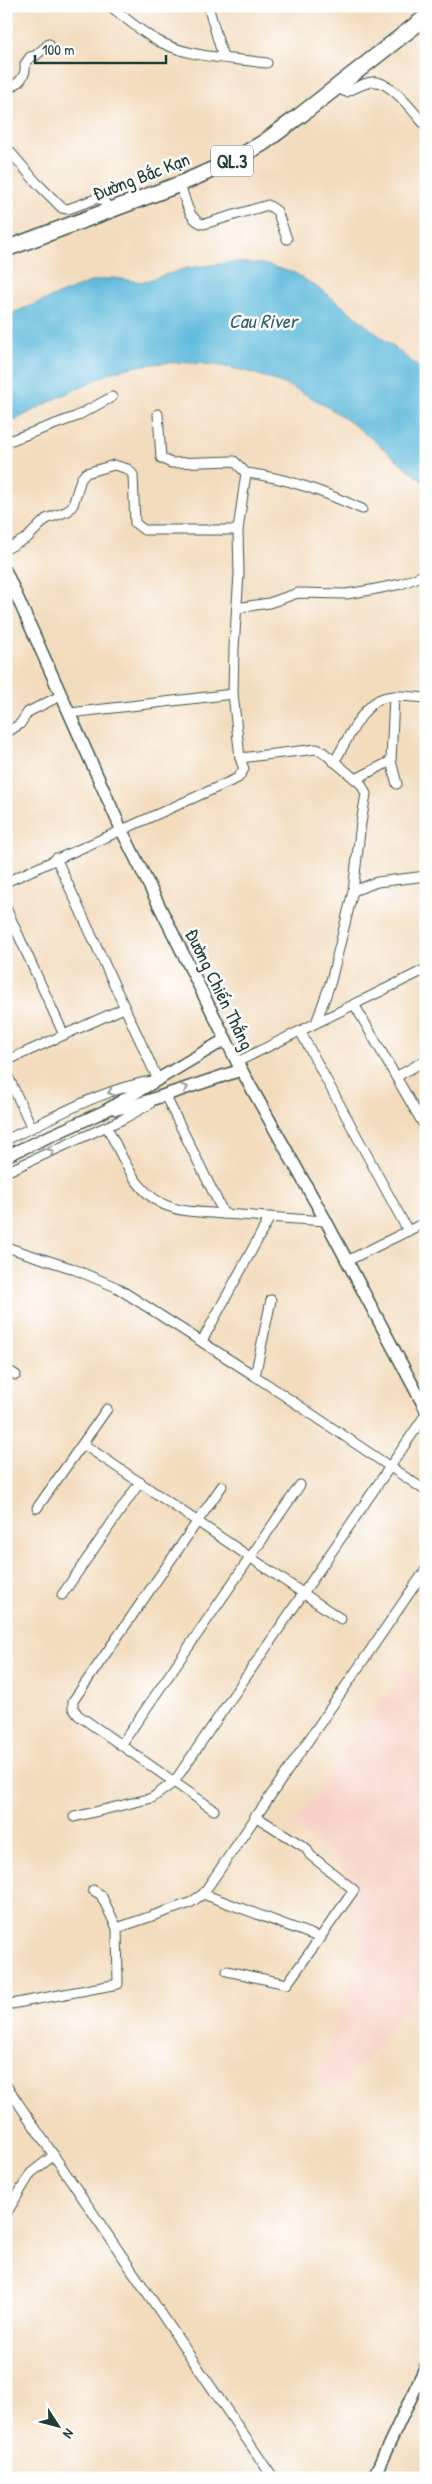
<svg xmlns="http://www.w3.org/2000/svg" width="432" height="2484" font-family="'Patrick Hand',sans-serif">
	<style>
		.built { fill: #f7d1c6 }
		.water { fill: #5ebadc; stroke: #3e7c88 }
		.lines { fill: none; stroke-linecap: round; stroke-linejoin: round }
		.street-casing { stroke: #3f5549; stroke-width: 11 }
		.secondary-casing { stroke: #3f5549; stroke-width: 14 }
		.highway-casing { stroke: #3f5549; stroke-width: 18 }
		.street { stroke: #fff; stroke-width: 9 }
		.secondary { stroke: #fff; stroke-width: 11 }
		.highway { stroke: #fff; stroke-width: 15 }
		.oneway { stroke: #8f9e9a }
		.labels { text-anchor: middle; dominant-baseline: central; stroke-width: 5; stroke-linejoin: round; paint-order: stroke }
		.shield { fill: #fff; stroke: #627771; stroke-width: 1 }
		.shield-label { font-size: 18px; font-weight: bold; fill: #1f3d34 }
		.street-label { font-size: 19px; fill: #1f3d34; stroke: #fff }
		.water-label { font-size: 20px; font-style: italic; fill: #326266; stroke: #fff }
	</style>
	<rect width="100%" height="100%" fill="#fff"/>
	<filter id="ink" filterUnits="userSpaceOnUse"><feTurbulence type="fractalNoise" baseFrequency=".02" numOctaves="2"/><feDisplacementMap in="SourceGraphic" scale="10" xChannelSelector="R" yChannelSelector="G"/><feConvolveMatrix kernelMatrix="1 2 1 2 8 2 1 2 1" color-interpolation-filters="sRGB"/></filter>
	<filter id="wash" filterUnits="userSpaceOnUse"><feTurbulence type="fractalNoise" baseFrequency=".0096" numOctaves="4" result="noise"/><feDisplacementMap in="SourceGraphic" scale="20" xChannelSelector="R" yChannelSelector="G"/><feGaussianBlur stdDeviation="1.12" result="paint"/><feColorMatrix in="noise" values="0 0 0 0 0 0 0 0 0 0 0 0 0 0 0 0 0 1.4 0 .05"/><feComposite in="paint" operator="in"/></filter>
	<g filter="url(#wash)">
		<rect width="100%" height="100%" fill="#f3dcbe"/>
		<polygon class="built" points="404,1670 426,1686 426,1978 375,2050 334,2092 317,2084 362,1945 340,1858 293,1825"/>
		<path class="water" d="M234,262L263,264L295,273L326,293L426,373V484C391,455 354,421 314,399C257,366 184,353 119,370C110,372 100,378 91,382C62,395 34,410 6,425L7,315L93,281L113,278L142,282L188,268Z"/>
	</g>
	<g filter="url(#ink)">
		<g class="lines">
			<g class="street-casing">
				<g id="street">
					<path d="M110,6C123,16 137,28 151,37C184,58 229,58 267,63"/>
					<polyline points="208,6 223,57"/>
					<path d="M335,87L346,92C354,89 363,83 372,82C390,79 415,114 426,126"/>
					<path d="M6,89C18,85 27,76 25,64L30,57L35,56L49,44"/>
					<polyline points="6,147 36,182 62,208 68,209 101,197 110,210"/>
					<path d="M180,184C185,198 188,221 204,224L268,205L277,211L287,239"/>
					<polyline points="158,414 161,458 171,463 234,461 246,473 238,530 239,575 234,647 233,694 240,758"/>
					<polyline points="6,442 75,417 112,397"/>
					<path d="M246,473C288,478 324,492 362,509"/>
					<polyline points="6,549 27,538 46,519 68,511 73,505 81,479 86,473 114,465 128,469 133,475 135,523 144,530 238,530"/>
					<polyline points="237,608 269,603 298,593 346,594 371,590 401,584 426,574"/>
					<polyline points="394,696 391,761 397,784"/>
					<polyline points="70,713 233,694"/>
					<polyline points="6,733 20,724 28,712 62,695"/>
					<path d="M334,762C345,745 363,703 383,698C396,694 412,697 426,698"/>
					<polyline points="356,779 391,761"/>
					<polyline points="6,882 238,778 244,769 240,758 317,749 323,752 361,784 366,794 361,823 353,891 331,981 316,1023"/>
					<polyline points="353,891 377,882 426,876"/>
					<polyline points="6,908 64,1035"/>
					<polyline points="354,1004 426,1129"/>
					<polyline points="300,1031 408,1231"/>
					<polyline points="6,1061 124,1008"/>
					<polyline points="237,1062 426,969"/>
					<polyline points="6,1072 32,1128"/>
					<polyline points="396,1077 426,1060"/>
					<polyline points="161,1097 165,1095 224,1214 326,1221"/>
					<path d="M107,1127C124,1159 136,1197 173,1208C188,1213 208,1212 224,1214"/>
					<path d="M6,1140C55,1117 105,1087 158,1080L56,858"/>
					<polyline points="6,1172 123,1119 150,1104"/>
					<polyline points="6,1247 71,1268 116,1287 255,1376 426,1491"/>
					<polyline points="347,1261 426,1222"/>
					<polyline points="202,1341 270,1217"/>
					<polyline points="6,1369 16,1375"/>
					<polyline points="255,1376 271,1300"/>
					<polyline points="83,1444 341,1619"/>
					<polyline points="37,1508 107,1409"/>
					<polyline points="62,1595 140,1482"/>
					<polyline points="121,1745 300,1485"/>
					<polyline points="214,1810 78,1715 73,1708 73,1701 222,1486"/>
					<polyline points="74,1817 152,1798 174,1782 426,1414"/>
					<polyline points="93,1890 101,1895 117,1928"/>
					<polyline points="203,1894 321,1938"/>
					<polyline points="227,1971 287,1984 354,1890 310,1855 306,1848 255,1816"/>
					<polyline points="6,2005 118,1984 117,1928 190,1903 203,1894 426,1569"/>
					<polyline points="6,2085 273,2478"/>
					<polyline points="6,2214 31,2173 54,2155"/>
				</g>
			</g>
			<g class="secondary-casing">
				<g id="secondary">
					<polyline points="6,572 122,831 237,1062 326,1221 426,1410"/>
					<polyline points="116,1109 135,1105 241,1070"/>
					<polyline points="6,1156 105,1111 226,1039"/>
					<polyline points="373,2478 426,2366"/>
				</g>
			</g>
			<g class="highway-casing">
				<polyline id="highway" points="6,249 180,184 232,161 263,143 302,114 426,17"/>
			</g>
			<use href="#street" class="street"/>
			<use href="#secondary" class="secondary"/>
			<use href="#highway" class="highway"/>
		</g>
		<defs><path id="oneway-chevron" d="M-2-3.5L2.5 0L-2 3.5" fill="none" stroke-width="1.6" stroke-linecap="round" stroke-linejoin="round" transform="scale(1.25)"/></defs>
		<g class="oneway">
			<use href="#oneway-chevron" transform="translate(185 1088) rotate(-18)"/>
			<use href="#oneway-chevron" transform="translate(111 1092) rotate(158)"/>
			<use href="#oneway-chevron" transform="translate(51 1152) rotate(-24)"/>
		</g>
	</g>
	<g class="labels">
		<rect class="shield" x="211" y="145.5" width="42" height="31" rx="4"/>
		<g class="shield-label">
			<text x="232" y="161">QL.3</text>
		</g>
		<g class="street-label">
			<text transform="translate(141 176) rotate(-21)">Đường Bắc Kạn</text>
			<text transform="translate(220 989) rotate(64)">Đường Chiến Thắng</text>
		</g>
		<g class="water-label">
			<text x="263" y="320">Cau River</text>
		</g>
	</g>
	<rect width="432" height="2484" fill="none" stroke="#fff" stroke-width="25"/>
	<g transform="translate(58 2426) rotate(126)" stroke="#ffffff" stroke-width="4" paint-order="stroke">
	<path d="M0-4L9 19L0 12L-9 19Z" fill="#1f3d34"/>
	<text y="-8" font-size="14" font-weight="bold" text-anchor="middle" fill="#1f3d34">N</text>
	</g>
	<path d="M35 55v8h131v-8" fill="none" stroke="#1f3d34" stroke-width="2.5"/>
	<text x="42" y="55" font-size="15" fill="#1f3d34" stroke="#ffffff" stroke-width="4" paint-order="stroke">100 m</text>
</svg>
